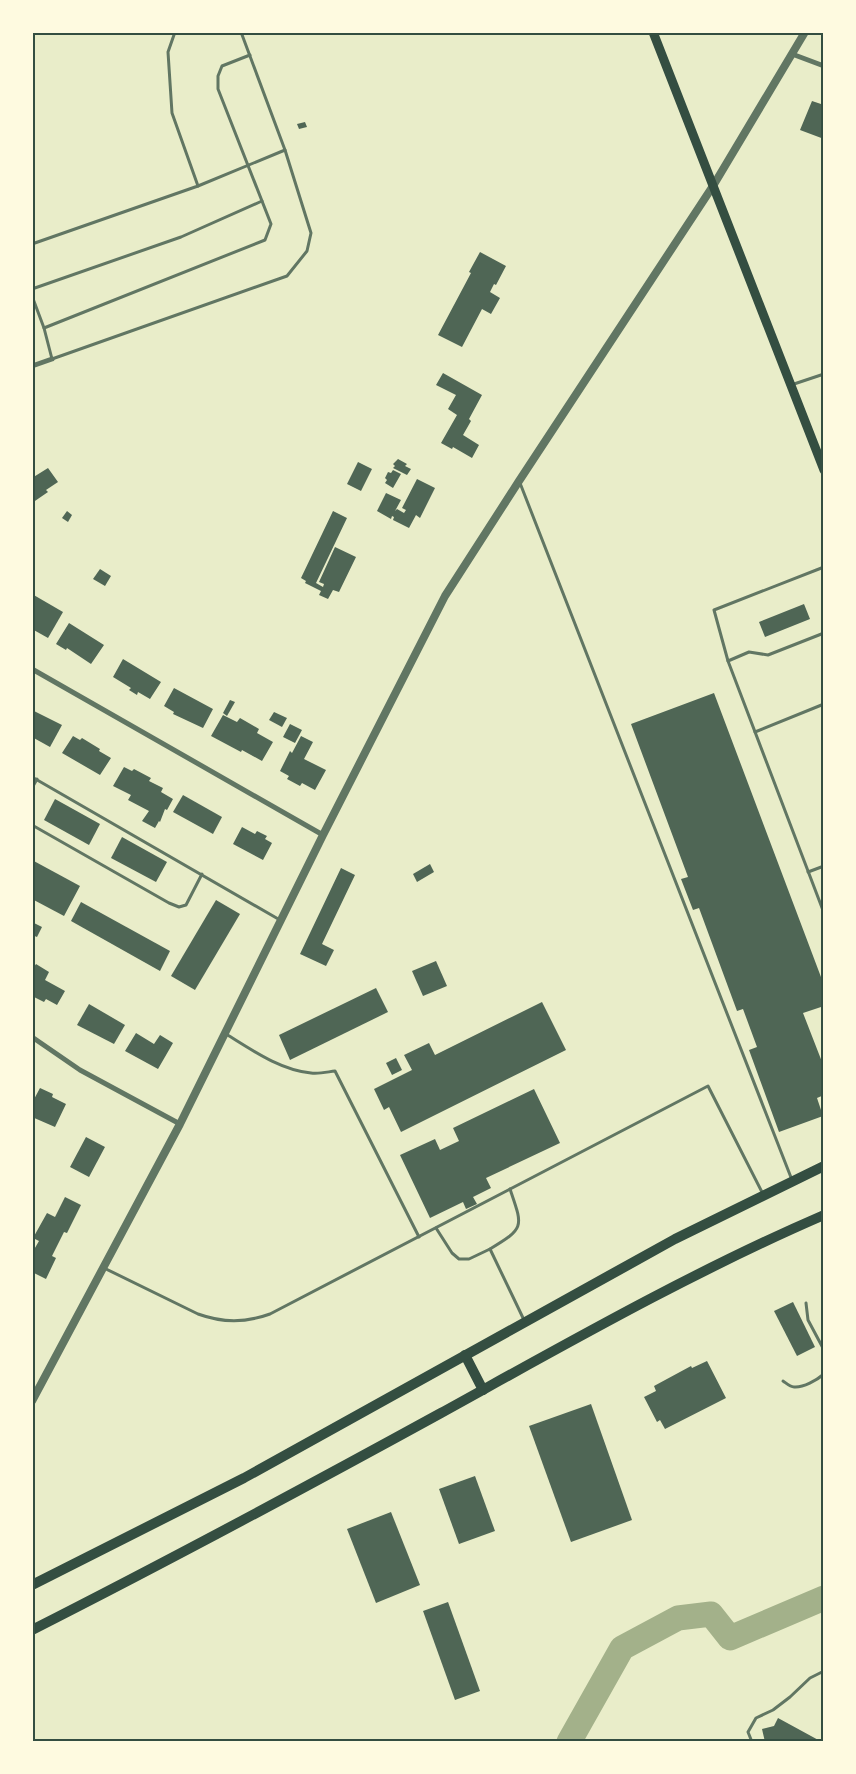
<svg xmlns="http://www.w3.org/2000/svg" width="856" height="1774" font-family="Ubuntu,sans-serif">
	<style>
		.lines { fill: none; stroke-linecap: round; stroke-linejoin: round }
		.river { stroke: #a3b18a; stroke-width: 25 }
		.building { fill: #4f6655 }
		.service { stroke: #617663; stroke-width: 3 }
		.minor { stroke: #617663; stroke-width: 5 }
		.tertiary { stroke: #617663; stroke-width: 8 }
		.primary { stroke: #344e41; stroke-width: 9 }
		.trunk { stroke: #344e41; stroke-width: 10 }
		.neatline { fill: none; stroke: #344e41; stroke-width: 2 }
	</style>
	<rect width="100%" height="100%" fill="#e9edc9"/>
	<g class="lines">
		<polyline class="river" points="569,1742 622,1648 678,1618 711,1614 730,1638 824,1598"/>
	</g>
	<g class="building">
		<polygon points="823,98 824,98 824,139 800,130 812,101 821,104"/>
		<polygon points="305,122 307,127 299,129 297,124"/>
		<polygon points="480,252 506,266 496,285 494,284 490,292 500,298 491,314 482,309 462,347 438,335 471,273 469,272"/>
		<polygon points="443,373 482,395 469,419 471,421 463,435 479,445 472,458 453,447 452,449 441,443 457,415 448,409 456,395 436,385"/>
		<polygon points="398,459 407,464 405,466 411,469 407,475 393,468 395,466 393,464"/>
		<polygon points="358,462 372,469 361,491 347,484"/>
		<polygon points="48,468 58,482 46,490 48,492 32,503 32,478"/>
		<polygon points="393,470 401,474 393,488 385,483 387,480 385,478 388,472 391,473"/>
		<polygon points="417,479 435,488 420,518 416,515 409,528 393,520 394,517 392,516 391,519 377,511 386,493 401,500 395,511 397,509 404,513 406,510 402,508"/>
		<polygon points="67,511 72,515 68,522 62,518"/>
		<polygon points="333,511 347,518 316,583 323,587 324,584 319,582 335,547 356,557 339,592 333,590 328,599 319,595 321,591 305,583 306,581 301,578"/>
		<polygon points="100,569 111,576 105,586 93,579"/>
		<polygon points="32,594 63,612 48,638 32,629"/>
		<polygon points="804,604 810,619 765,637 759,622"/>
		<polygon points="69,623 104,645 91,664 67,648 66,650 56,644"/>
		<polygon points="123,659 161,682 150,699 138,692 137,695 129,690 131,688 113,677"/>
		<polygon points="174,688 213,709 203,728 173,714 174,712 164,706"/>
		<polygon points="714,693 824,985 824,1006 803,1013 824,1067 824,1095 817,1098 823,1116 779,1132 749,1050 757,1047 743,1009 737,1011 699,908 693,910 681,879 688,877 631,724"/>
		<polygon points="230,700 235,702 227,716 223,713"/>
		<polygon points="32,710 62,725 50,747 32,737"/>
		<polygon points="274,712 287,718 282,727 269,720"/>
		<polygon points="223,715 237,722 240,718 259,729 257,733 273,742 262,761 242,750 241,752 211,736"/>
		<polygon points="290,724 302,730 295,743 283,737"/>
		<polygon points="73,736 80,740 82,738 100,749 99,751 111,758 100,775 62,753"/>
		<polygon points="301,736 313,742 304,759 326,770 315,790 302,783 300,786 287,779 289,776 280,771 290,751 292,753"/>
		<polygon points="124,767 132,771 134,769 151,778 149,781 163,788 161,792 173,799 167,810 165,809 160,822 159,821 155,828 142,821 149,811 128,800 131,795 113,786"/>
		<polygon points="183,795 222,817 213,834 173,812"/>
		<polygon points="55,799 100,824 89,845 44,820"/>
		<polygon points="242,827 255,834 257,831 267,836 265,839 272,843 263,860 233,844"/>
		<polygon points="122,837 167,862 156,882 111,858"/>
		<polygon points="32,860 80,886 64,916 32,899"/>
		<polygon points="430,864 434,872 417,882 413,874"/>
		<polygon points="341,868 355,875 322,944 334,950 326,966 300,954"/>
		<polygon points="216,900 240,914 195,990 171,976"/>
		<polygon points="81,902 170,951 160,971 71,921"/>
		<polygon points="32,922 42,927 37,937 32,935"/>
		<polygon points="436,961 447,986 423,996 412,971"/>
		<polygon points="36,964 49,972 45,980 65,991 57,1005 46,999 44,1002 32,996 32,970"/>
		<polygon points="376,988 388,1012 290,1060 279,1035"/>
		<polygon points="542,1002 566,1050 401,1132 389,1107 384,1110 374,1089 412,1070 404,1055 429,1043 435,1055"/>
		<polygon points="89,1004 125,1025 114,1044 77,1025"/>
		<polygon points="136,1033 154,1044 160,1035 173,1043 158,1069 125,1051"/>
		<polygon points="396,1058 402,1070 392,1075 386,1063"/>
		<polygon points="40,1088 53,1094 52,1097 66,1104 55,1127 32,1117 32,1103"/>
		<polygon points="534,1089 560,1143 486,1178 491,1188 473,1197 477,1204 466,1209 463,1202 430,1218 400,1155 435,1139 440,1150 459,1141 453,1128"/>
		<polygon points="86,1137 105,1147 89,1177 70,1167"/>
		<polygon points="65,1197 81,1205 67,1233 64,1232 52,1256 56,1258 46,1279 32,1272 32,1260 35,1255 32,1253 39,1241 33,1238 47,1213 55,1217"/>
		<polygon points="793,1302 815,1347 797,1356 774,1311"/>
		<polygon points="707,1361 726,1398 665,1429 660,1420 657,1422 644,1397 656,1391 654,1386 691,1366 692,1368"/>
		<polygon points="591,1404 632,1520 571,1542 529,1426"/>
		<polygon points="475,1476 495,1531 459,1544 439,1489"/>
		<polygon points="391,1512 420,1585 376,1603 347,1529"/>
		<polygon points="448,1602 480,1691 455,1700 423,1611"/>
		<polygon points="778,1718 822,1742 765,1742 762,1729 774,1726"/>
	</g>
	<g class="lines">
		<g class="service">
			<polyline points="198,186 285,150"/>
			<polyline points="32,244 198,186 172,113 168,52 175,32"/>
			<polyline points="32,289 181,237 262,201"/>
			<polyline points="32,296 44,328 52,359 287,276 307,251 311,233 285,150 241,32"/>
			<polyline points="44,328 265,240 271,224 218,89 218,76 222,66 250,55"/>
			<polyline points="791,385 824,374"/>
			<polyline points="520,483 792,1180"/>
			<polyline points="824,567 714,610 728,661 824,913"/>
			<polyline points="728,661 749,652 768,655 824,633"/>
			<polyline points="755,732 824,704"/>
			<polyline points="32,777 280,920"/>
			<polyline points="32,788 37,779"/>
			<polyline points="32,825 169,903 179,907 186,905 202,874"/>
			<polyline points="808,872 824,866"/>
			<path d="M226,1034C252,1050 280,1070 311,1073C319,1074 327,1072 335,1071L419,1237"/>
			<polyline points="436,1228 452,1253 459,1259 469,1259 490,1249 524,1320"/>
			<path d="M490,1249C525,1228 523,1227 510,1189"/>
			<path d="M104,1268L198,1314C223,1323 245,1323 270,1314L708,1086L763,1194"/>
			<polyline points="806,1303 808,1320 824,1350"/>
			<path d="M783,1381C786,1383 790,1387 794,1387C803,1388 817,1380 824,1374"/>
			<polyline points="752,1742 748,1732 756,1718 773,1710 790,1697 810,1678 824,1671"/>
		</g>
		<g class="minor">
			<polyline points="792,54 824,66"/>
			<polyline points="32,366 52,359"/>
			<polyline points="32,669 323,835"/>
			<polyline points="32,1037 80,1070 180,1124"/>
		</g>
		<polyline class="tertiary" points="32,1401 180,1124 323,835 445,596 519,481 713,186 805,32"/>
		<polyline class="primary" points="653,32 824,470"/>
		<g class="trunk">
			<polyline points="465,1355 483,1390"/>
			<polyline points="32,1585 244,1478 675,1239 824,1166"/>
			<path d="M32,1630C170,1560 306,1487 441,1413C566,1344 692,1272 824,1215"/>
		</g>
	</g>
	<rect width="856" height="1774" fill="none" stroke="#fefae0" stroke-width="68"/>
	<rect x="34" y="34" width="788" height="1706" class="neatline"/>
</svg>
